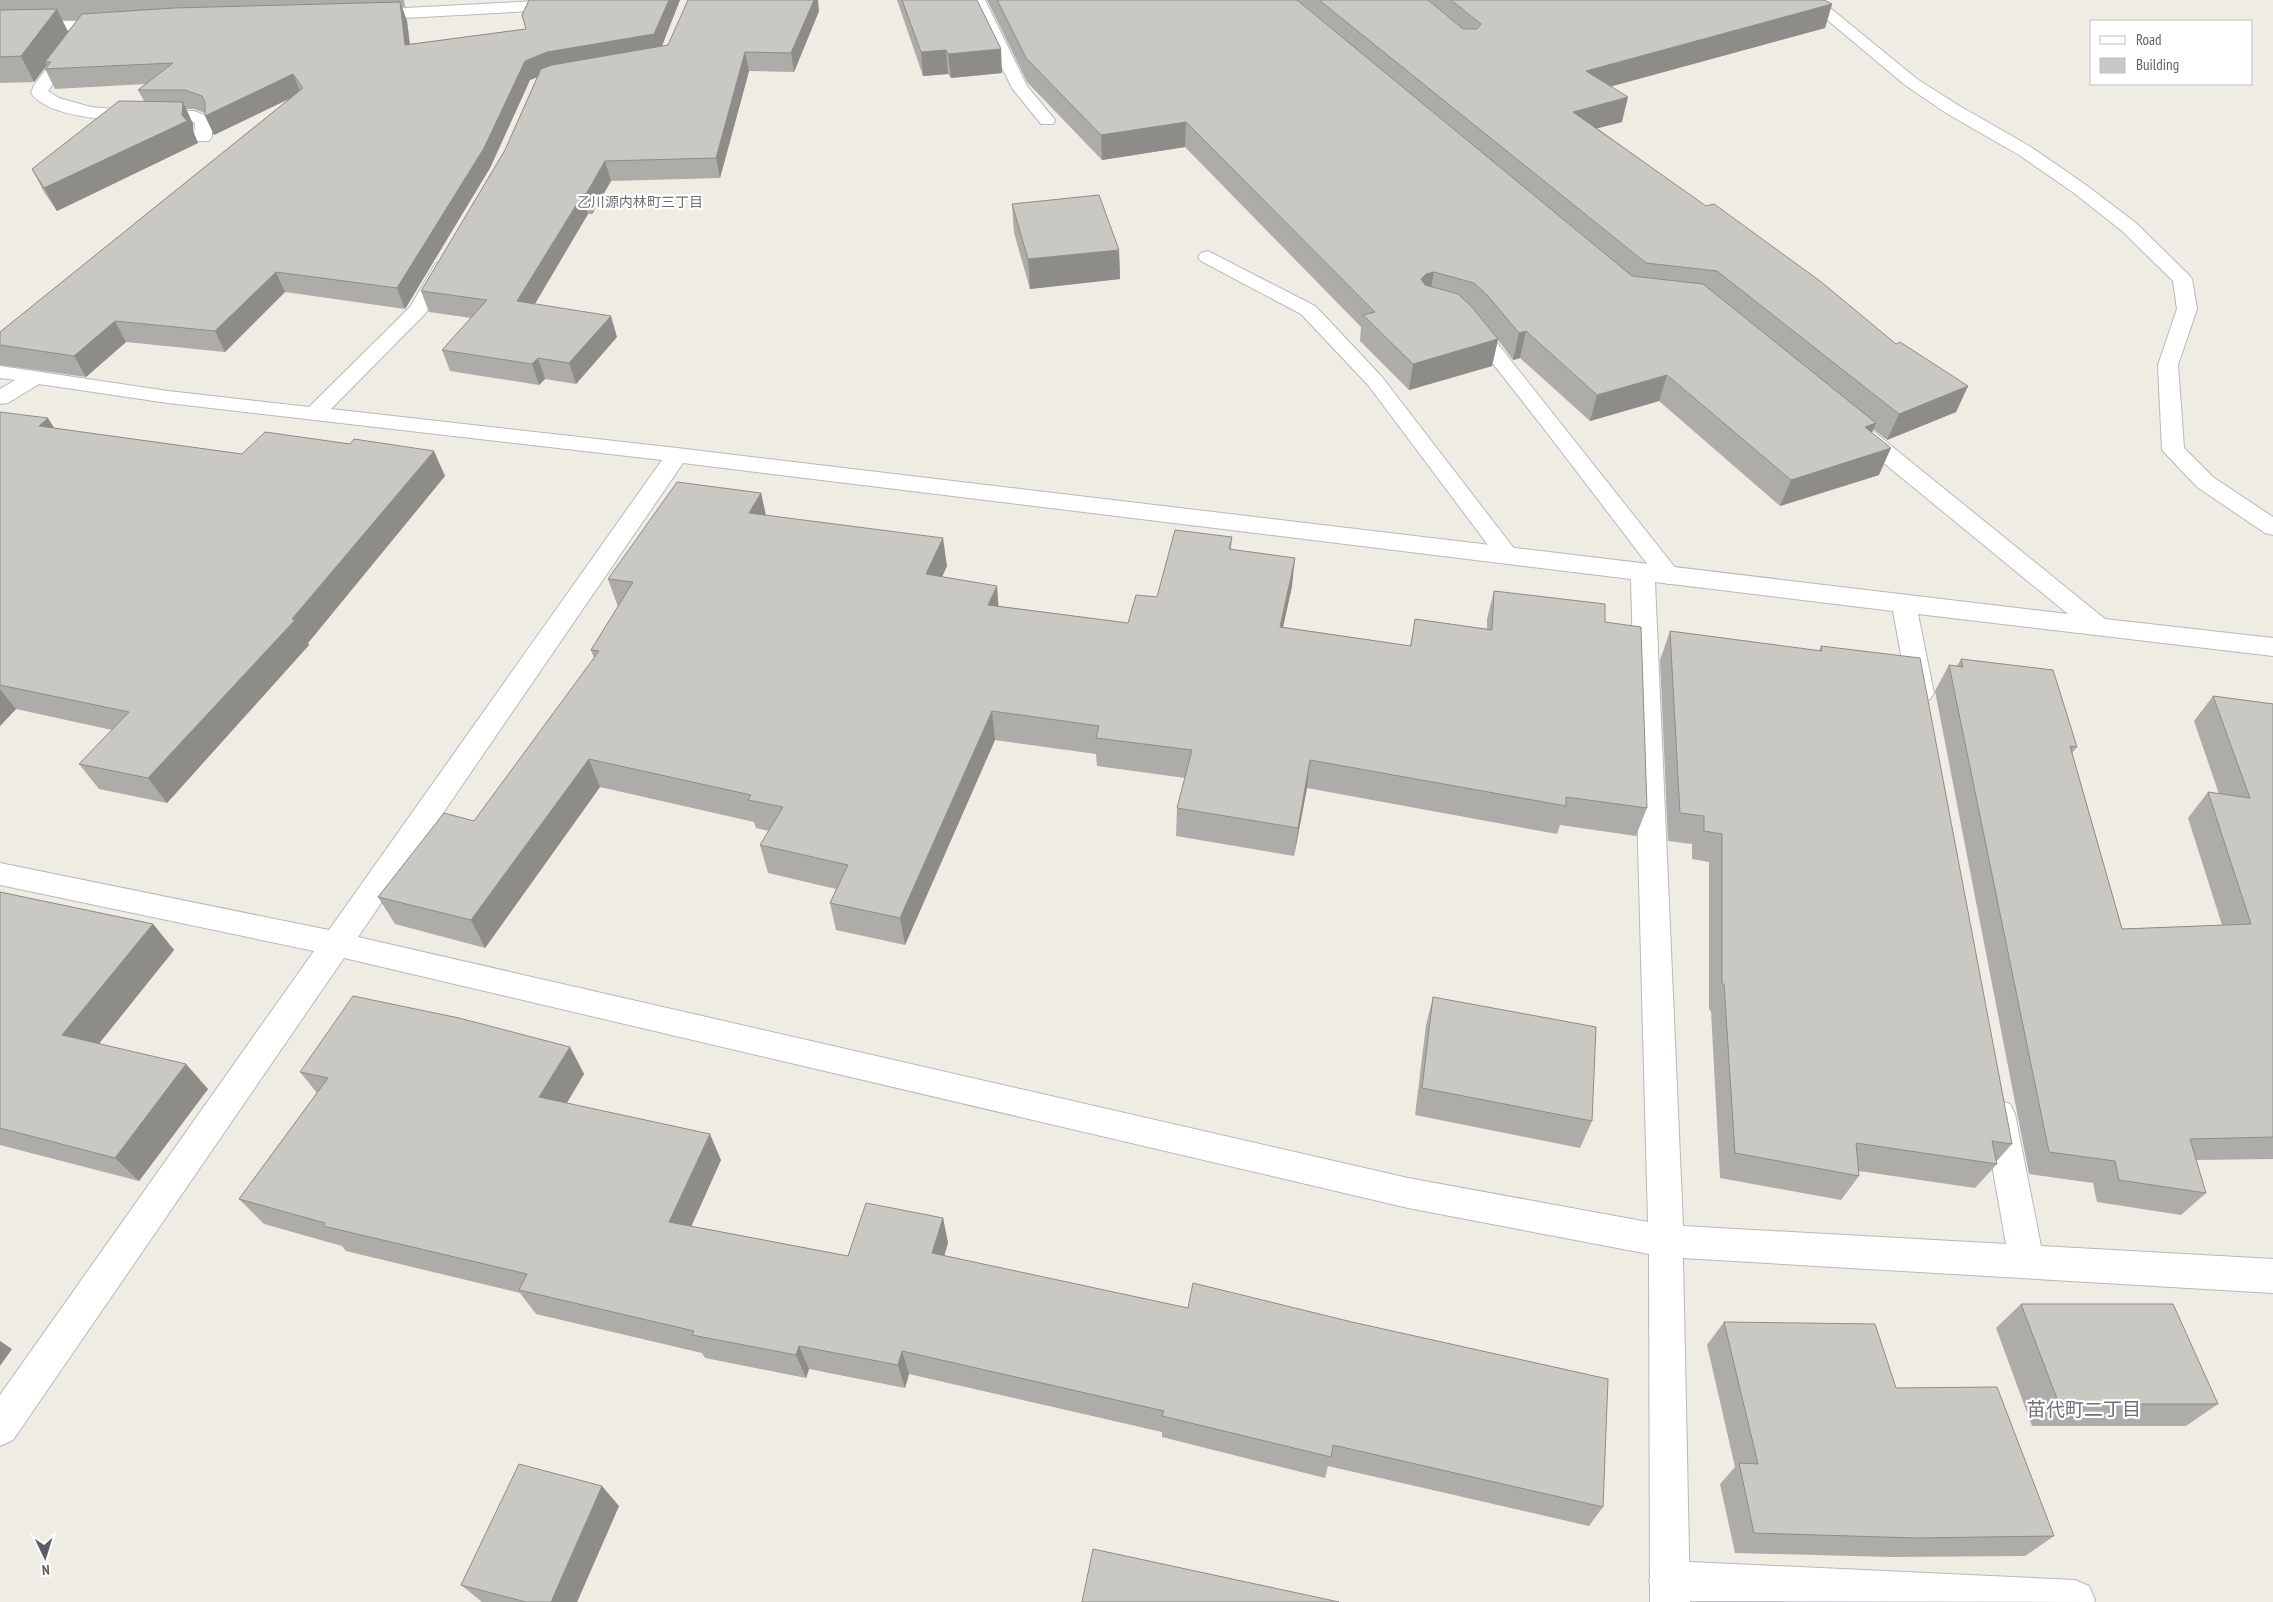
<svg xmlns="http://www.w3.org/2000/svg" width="2273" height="1602" font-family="'PT Sans Narrow','Noto Sans JP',sans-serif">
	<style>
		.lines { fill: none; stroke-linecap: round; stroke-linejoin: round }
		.service-casing { stroke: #b6b9bd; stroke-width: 2 }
		.minor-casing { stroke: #b6b9bd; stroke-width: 2 }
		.service { fill: #fff; fill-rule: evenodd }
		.minor { fill: #fff; fill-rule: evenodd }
		.wall { fill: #aeaca8; fill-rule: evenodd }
		.shaded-wall { fill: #8d8c88 }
		.building { fill: #cac8c3; stroke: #8d8c88 }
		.labels { text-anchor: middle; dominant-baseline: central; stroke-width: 4.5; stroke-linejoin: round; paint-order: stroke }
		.far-neighbourhood-label { font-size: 14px; fill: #6c7176; stroke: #fff }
		.near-neighbourhood-label { font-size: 19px; fill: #6c7176; stroke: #fff }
	</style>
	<rect width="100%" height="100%" fill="#eeece3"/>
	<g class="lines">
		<g class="service-casing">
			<g id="service">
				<polygon points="969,0 985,0 1027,86 1055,120 1053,124 1041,124 1012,88"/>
				<polygon points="1824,5 1829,7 1917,79 1958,105 2031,147 2086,185 2136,223 2189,275 2192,279 2197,309 2178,365 2184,448 2213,477 2273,517 2273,535 2265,533 2197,487 2162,450 2158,365 2177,309 2173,281 2122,231 2074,193 2019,155 1946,113 1905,85 1819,13 1816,10 1819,7"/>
				<polygon points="1208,251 1315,306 1322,313 1382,377 1516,551 1520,556 1516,561 1508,564 1500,561 1368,385 1301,314 1201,261 1198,257 1201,253"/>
				<polygon points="1471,317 1478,319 1677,570 1681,576 1677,582 1669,584 1661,582 1545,430 1464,327 1461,323 1464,319"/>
				<polygon points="1669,1561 2075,1580 2089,1586 2095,1600 2094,1602 1669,1601 1655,1595 1649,1581 1655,1567"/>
			</g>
		</g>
		<g class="minor-casing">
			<g id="minor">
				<polygon points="557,0 648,0 645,3 640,5 367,20 362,18 359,15 362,12 367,10"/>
				<polygon points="109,20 114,22 117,25 114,28 0,33 0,23"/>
				<path d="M71,42L77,44L79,47L48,91L59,98L91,107L136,111H194L210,117L212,121V137L209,141H197L194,137L195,123L191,121C155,122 53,125 31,93L34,85L65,44Z"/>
				<path d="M443,261L450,263L453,267L425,314L331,409L677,448L2068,614L1852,437L1849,432L1852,427L1860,425L1868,427L2105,619L2273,638V656L1918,614L1934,693L1930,699L1921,702L1912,699L1908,693L1893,611L1655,582L1683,1226L2006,1244L1983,1114L1988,1104L1999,1100L2010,1104L2015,1114L2041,1246L2273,1259V1293L1683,1258L1690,1602H1650L1649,1254L1408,1208L344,958L13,1440L0,1446V1395L314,951L0,885V863L329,930L662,460L168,403L39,384L8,403L0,404V389L15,380L0,378V366L168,391L309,407L410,307L436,263ZM683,463L1631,579L1648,1222L1408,1178L358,937Z"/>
			</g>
		</g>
		<use href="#service" class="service"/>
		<use href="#minor" class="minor"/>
	</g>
	<g class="wall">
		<path d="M0,0H404L405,7H402L407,21L410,44L526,29L529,0H680L662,46L819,11L794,72L749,71L720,178L611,181L592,214H588L535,304L617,337L576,384L545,379L539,385L450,371L442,350L471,318L429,312L421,291L505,150L537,77L530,80L490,168L405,309L285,292L225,352L126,342L86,377L0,365V332L289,99L214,135L205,113L194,109H186L193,124V131L198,143L57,211L44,192L32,169L144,101L138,90L146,84L55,89L45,69L47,66V65L34,82L0,83ZM62,20H77L68,32Z"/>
		<polygon points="897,0 977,0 1002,73 951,78 948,74 923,76"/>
		<polygon points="987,0 1824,0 1832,4 1825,28 1611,86 1622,122 1597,128 1896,344 1968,386 1956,412 1887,440 1873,429 1872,433 1879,475 1780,506 1659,401 1590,421 1520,358 1513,360 1498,340 1492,366 1409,390 1360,341 1361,327 1185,147 1102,160 1027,82"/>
		<polygon points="1012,204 1119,250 1120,279 1030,289 1014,233"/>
		<polygon points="0,412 55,429 242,454 445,476 308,643 309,645 167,803 99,789 79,764 112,730 16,709 0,726"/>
		<polygon points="761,493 766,515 947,566 942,577 998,606 1128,623 1157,597 1232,537 1231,549 1292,586 1283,627 1410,646 1415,619 1487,629 1487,619 1494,591 1605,622 1647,808 1636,836 1560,825 1557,834 1307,788 1294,856 1176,836 1177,808 1185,778 1097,766 1096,754 995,740 905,945 836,930 830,903 836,889 768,873 760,845 769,831 756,828 754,822 600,787 485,948 395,924 378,897 474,821 594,658 591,650 618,607 608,579"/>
		<polygon points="1670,631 1819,651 1821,646 2012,1144 1996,1162 1997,1164 1975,1188 1859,1171 1859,1176 1841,1200 1720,1178 1711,1011 1709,1010 1709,862 1692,859 1692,844 1668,841 1660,660"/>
		<polygon points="1961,659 2077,747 2072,753 2122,929 2222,925 2188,818 2208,792 2219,794 2194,721 2213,696 2273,704 2273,1159 2196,1160 2206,1193 2181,1215 2097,1202 2093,1183 2029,1174 1935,691 1949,665 1957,666"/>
		<polygon points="0,892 153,924 174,950 99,1043 208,1089 139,1181 0,1145"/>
		<polygon points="1433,997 1592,1121 1580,1148 1415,1115 1426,1025"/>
		<polygon points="570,1047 584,1074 567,1103 721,1160 691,1226 848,1256 943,1218 948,1243 944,1255 1603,1507 1589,1526 1328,1466 1325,1478 1162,1437 1162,1432 909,1374 905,1388 809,1369 806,1378 705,1358 702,1353 536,1314 520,1293 346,1251 342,1246 264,1224 239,1199 317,1093 300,1072"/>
		<polygon points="2021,1304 2218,1404 2186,1426 2032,1426 1996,1328"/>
		<polygon points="1724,1322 1896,1388 2054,1536 2025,1556 1891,1557 1735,1553 1720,1484 1735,1467 1707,1345"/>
		<polygon points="619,1506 577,1602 482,1602 461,1585"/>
	</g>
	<g class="shaded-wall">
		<polygon points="669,0 680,0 659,53 553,71 530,80 490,168 405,309 397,288 525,61"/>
		<polygon points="814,0 818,0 819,11 794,72 791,53"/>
		<polygon points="400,2 407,21 412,64 405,45"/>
		<polygon points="1832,4 1825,28 1580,95 1586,71"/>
		<polygon points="57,9 69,34 45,62 47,65 34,82 21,56"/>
		<polygon points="1001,49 1002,73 951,78 948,54"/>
		<polygon points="946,50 948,74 923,76 921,52"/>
		<polygon points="745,52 749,71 720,178 716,158"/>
		<polygon points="293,74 301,93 214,135 205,116"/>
		<polygon points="1628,97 1622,122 1568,136 1573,112"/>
		<polygon points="183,102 193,124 193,131 198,143 57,211 44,188 182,115"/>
		<polygon points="1186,122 1185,147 1102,160 1101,135"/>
		<polygon points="605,161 611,181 592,214 586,194"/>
		<polygon points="583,194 588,214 524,322 517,301"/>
		<polygon points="1119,250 1120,279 1030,289 1028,259"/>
		<polygon points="276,272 285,292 225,352 215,331"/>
		<polygon points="1434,272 1429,298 1421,279 1426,274"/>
		<polygon points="611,316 617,337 576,384 569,363"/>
		<polygon points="115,321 126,342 86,377 74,356"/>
		<polygon points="1526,331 1520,358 1513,360 1519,333"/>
		<polygon points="1498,339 1492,366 1409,390 1413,364"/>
		<polygon points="538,358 545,379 539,385 532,364"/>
		<polygon points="1667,375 1659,401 1590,421 1597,395"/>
		<polygon points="1968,386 1956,412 1887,440 1899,414"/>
		<polygon points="48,418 64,444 39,426"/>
		<polygon points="1876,423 1865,449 1865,427"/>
		<polygon points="1891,448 1879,475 1780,506 1791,480"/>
		<polygon points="434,451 445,476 308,643 309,645 167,803 148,778 292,619"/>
		<polygon points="761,493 767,522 749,513"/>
		<polygon points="943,538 947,566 930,603 926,574"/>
		<polygon points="1295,558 1292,586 1277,655 1280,627"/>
		<polygon points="997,586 999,614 988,605"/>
		<polygon points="0,689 16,709 0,726"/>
		<polygon points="992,711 995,740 905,945 900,918"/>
		<polygon points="589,759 600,787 485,948 471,920"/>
		<polygon points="1310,760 1307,788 1294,856 1298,828"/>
		<polygon points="153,924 174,950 86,1060 62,1035"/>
		<polygon points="570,1047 584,1074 554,1124 539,1097"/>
		<polygon points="186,1064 208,1089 139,1181 115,1158"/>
		<polygon points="710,1134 721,1160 682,1247 669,1222"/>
		<polygon points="943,1218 948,1243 938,1277 932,1253"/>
		<polygon points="0,1341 12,1349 0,1366"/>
		<polygon points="799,1346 809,1369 806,1378 796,1355"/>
		<polygon points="902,1351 909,1374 905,1388 898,1365"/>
		<polygon points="602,1486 619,1506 577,1602 551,1602"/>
	</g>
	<g class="building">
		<polygon points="529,0 669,0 654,34 547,52 525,61 484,148 397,288 276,272 215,331 115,321 74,356 0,345 0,332 303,88 293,74 205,116 205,102 202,96 185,90 138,90 173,63 45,69 51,62 45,62 82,14 174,8 400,2 405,45 526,29 522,15"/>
		<polygon points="688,0 814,0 791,53 745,52 716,158 605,161 586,194 583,194 517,301 611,316 569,363 538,358 532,364 442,350 487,300 421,291 505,150 541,69 552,65 668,45"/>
		<polygon points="902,0 977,0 1001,49 948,54 946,50 921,52"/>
		<polygon points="997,0 1297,0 1632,276 1703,284 1876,423 1865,427 1891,448 1791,480 1667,375 1597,395 1526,331 1519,333 1488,296 1474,283 1434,272 1426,274 1421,279 1425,285 1458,294 1471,306 1498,339 1413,364 1363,315 1375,312 1186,122 1101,135 1026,58"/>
		<polygon points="1319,0 1428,0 1463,29 1477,29 1481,24 1451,0 1824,0 1832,4 1586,71 1628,97 1573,112 1706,206 1714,204 1820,281 1896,344 1900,342 1968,386 1899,414 1717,271 1646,263"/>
		<polygon points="57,9 21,56 0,57 0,10"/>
		<polygon points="119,101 183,102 182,115 187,121 44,188 32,169"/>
		<polygon points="1099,195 1119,250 1028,259 1012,204"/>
		<polygon points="0,412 48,418 39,426 242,454 265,432 350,444 354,439 434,451 292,619 295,620 148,778 79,764 129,712 0,685"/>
		<polygon points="677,482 761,493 749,513 943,538 926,574 997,586 988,605 1128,623 1136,595 1157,597 1175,530 1232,537 1229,549 1295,558 1280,627 1411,646 1415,619 1492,630 1494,591 1605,604 1605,622 1641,627 1647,808 1566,797 1566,806 1310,760 1298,828 1177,808 1192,750 1096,738 1099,726 992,711 900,918 830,903 848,865 760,845 783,807 748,800 751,795 589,759 471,920 378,897 444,813 474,821 599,651 591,650 633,582 608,579"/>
		<polygon points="1670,631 1822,651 1821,646 1920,658 2012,1144 1992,1141 1997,1164 1856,1143 1859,1176 1735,1153 1724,984 1722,984 1722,834 1704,831 1704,816 1680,813"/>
		<polygon points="1961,659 2053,670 2077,747 2070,746 2122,929 2251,924 2208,792 2250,798 2213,696 2273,704 2273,1137 2190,1139 2206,1193 2119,1180 2115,1161 2049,1152 1949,665 1963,667"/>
		<polygon points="0,892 153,924 62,1035 186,1064 115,1158 0,1128"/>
		<polygon points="353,996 459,1018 570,1047 539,1097 710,1134 669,1222 848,1256 866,1203 943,1218 932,1253 1188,1308 1193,1283 1352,1322 1608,1379 1603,1507 1333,1445 1331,1457 1162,1416 1164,1411 902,1351 898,1365 799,1346 796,1355 692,1335 694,1331 519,1290 527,1274 323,1226 325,1223 239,1199 328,1078 300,1072"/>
		<polygon points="1433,997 1596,1027 1592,1121 1422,1088"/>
		<polygon points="2021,1304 2173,1304 2218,1404 2059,1404"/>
		<polygon points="1724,1322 1875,1324 1896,1388 1997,1387 2054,1536 1916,1538 1754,1533 1739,1463 1758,1464"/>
		<polygon points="519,1464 602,1486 551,1602 526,1602 461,1585"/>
		<polygon points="1093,1549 1339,1602 1082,1602"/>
	</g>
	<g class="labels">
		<g class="far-neighbourhood-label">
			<text x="640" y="202">乙川源内林町三丁目</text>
		</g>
		<g class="near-neighbourhood-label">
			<text x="2084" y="1409">苗代町二丁目</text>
		</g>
	</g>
	<rect x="2090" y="20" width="162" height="65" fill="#ffffff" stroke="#bdbfc1"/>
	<rect x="2100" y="36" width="25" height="8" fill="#ffffff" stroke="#bdbfc1"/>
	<text x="2136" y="45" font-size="15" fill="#5b5f64">Road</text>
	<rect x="2100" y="58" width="25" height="15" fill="#cac8c3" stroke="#bdbfc1"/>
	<text x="2136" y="70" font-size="15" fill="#5b5f64">Building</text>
	<g transform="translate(45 1557) rotate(176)" stroke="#ffffff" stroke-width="4" paint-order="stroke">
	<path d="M0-4L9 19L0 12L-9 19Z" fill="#5b5f64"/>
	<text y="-8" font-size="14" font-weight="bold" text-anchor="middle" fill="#5b5f64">N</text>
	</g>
</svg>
